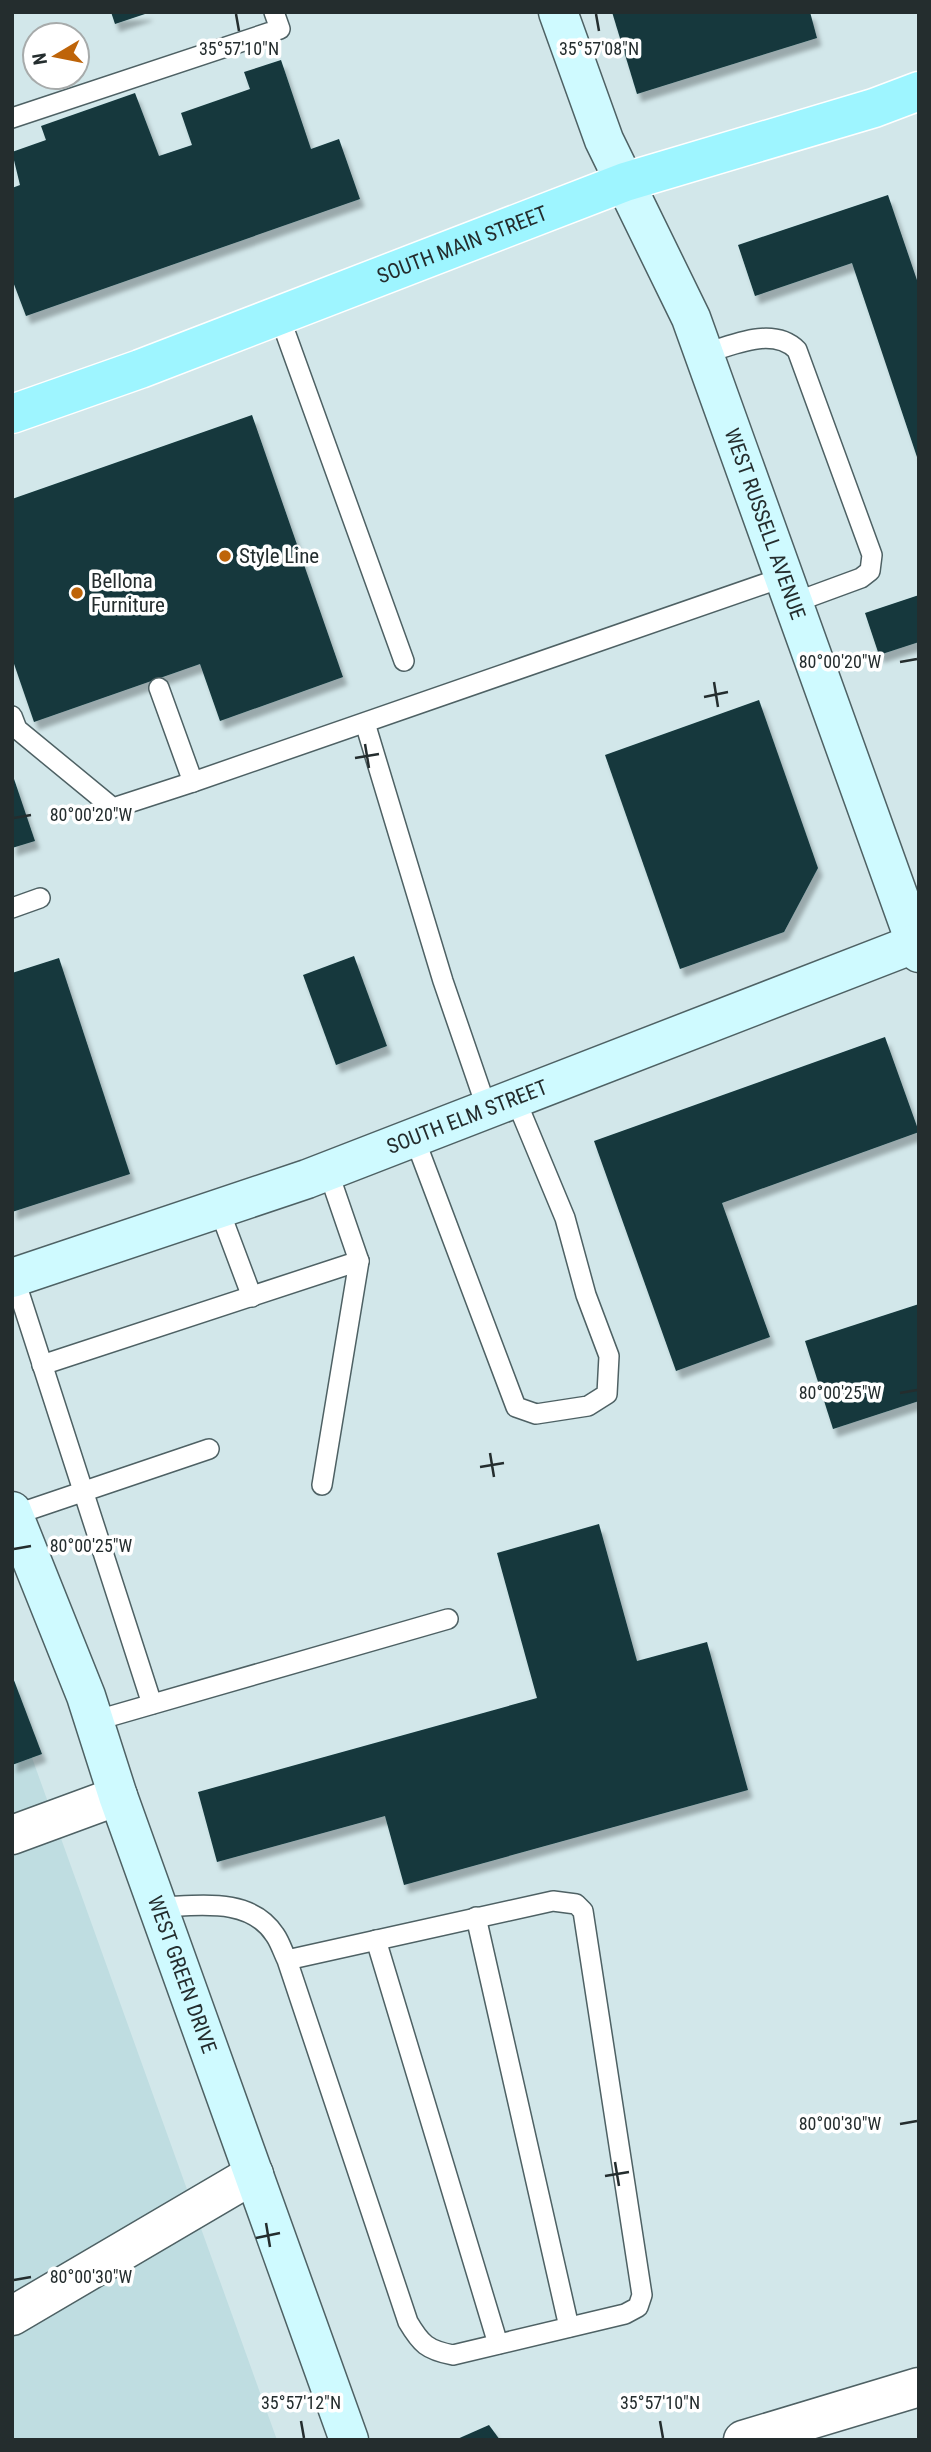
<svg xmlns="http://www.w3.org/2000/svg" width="931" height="2452" font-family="'Roboto Condensed',sans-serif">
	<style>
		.built { fill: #bfdde1 }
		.building { fill: #13393e; filter: url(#shadow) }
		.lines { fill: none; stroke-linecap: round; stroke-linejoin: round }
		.lane-casing { stroke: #4e6164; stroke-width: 22 }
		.street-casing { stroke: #4e6164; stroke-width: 41 }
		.secondary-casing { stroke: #4e6164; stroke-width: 41 }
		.primary-casing { stroke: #fff; stroke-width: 41 }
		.lane { stroke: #fff; stroke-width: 19 }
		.street { stroke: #fff; stroke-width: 38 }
		.secondary { stroke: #cffaff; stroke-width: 38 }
		.primary { stroke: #9ef5ff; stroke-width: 38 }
		.ticks { fill: none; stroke: #242d2e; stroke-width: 2.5 }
		.poi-dot { fill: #be6409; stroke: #fff; stroke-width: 2.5 }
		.labels { text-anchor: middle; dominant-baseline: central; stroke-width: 7; stroke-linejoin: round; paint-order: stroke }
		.street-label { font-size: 21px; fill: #242d2e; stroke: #fff }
		.poi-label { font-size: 21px; fill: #242d2e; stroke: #fff; text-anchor: start }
		.ticks-label { font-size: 18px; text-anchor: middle; fill: #242d2e; stroke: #fff; stroke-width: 7; stroke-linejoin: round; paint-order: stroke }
	</style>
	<defs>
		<filter id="shadow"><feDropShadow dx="4.5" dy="8" stdDeviation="2" flood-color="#0004"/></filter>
	</defs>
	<rect width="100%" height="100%" fill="#d2e7ea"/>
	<polygon class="built" points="12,1702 277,2440 12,2440"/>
	<g class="building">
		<polygon points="111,12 148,12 148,13 115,24"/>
		<polygon points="612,12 810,12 817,38 637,94"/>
		<polygon points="281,60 311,149 339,139 360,199 26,316 12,279 12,188 20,185 12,152 46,140 41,126 135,93 159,156 192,145 181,113 250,89 244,72"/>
		<polygon points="888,195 919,286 918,460 852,263 755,296 738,245"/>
		<polygon points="252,415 343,677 220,721 200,664 34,722 12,658 12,499"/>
		<polygon points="919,595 919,642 879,655 865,613"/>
		<polygon points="759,700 818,868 784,932 680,969 605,755"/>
		<polygon points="12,773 35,841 12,848"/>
		<polygon points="354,956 387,1046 336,1065 303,975"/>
		<polygon points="59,958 130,1174 12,1212 12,973"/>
		<polygon points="885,1037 919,1132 722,1203 770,1337 676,1371 594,1141"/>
		<polygon points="919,1304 919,1401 833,1429 805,1341"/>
		<polygon points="599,1524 637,1661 707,1642 748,1790 404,1885 385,1816 217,1862 198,1792 537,1698 497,1553"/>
		<polygon points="12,1675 42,1754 12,1765"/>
		<polygon points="489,2425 500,2440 455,2440"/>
	</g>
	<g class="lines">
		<g class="lane-casing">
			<g id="lane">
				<polyline points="12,118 280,29 274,12"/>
				<polyline points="279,315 404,661"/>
				<path d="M704,354C732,345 773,326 797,350L872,555L870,571L861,578L793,603"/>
				<polyline points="159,688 193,782"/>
				<polyline points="12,716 17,729 113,808 193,782 784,577"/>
				<polyline points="365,723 443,981 487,1109"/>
				<polyline points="12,908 40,898"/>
				<polyline points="414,1137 516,1407 536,1414 588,1406 607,1394 609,1356 586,1295 565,1218 515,1098"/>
				<polyline points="219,1209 252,1297"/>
				<polyline points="14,1277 152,1704"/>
				<polyline points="42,1365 359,1261 328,1171"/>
				<polyline points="322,1485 359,1261"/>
				<polyline points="14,1515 209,1449"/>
				<polyline points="94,1721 448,1619"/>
				<path d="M158,1907C197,1906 250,1896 275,1935C280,1942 283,1952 287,1960L408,2322C421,2344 427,2350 453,2355L625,2314L638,2307L642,2295L583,1911L576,1904L553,1901L287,1960"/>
				<polyline points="476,1917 569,2327"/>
				<polyline points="376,1940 498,2344"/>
			</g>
		</g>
		<g class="street-casing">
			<g id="street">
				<polyline points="12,1835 118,1796"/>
				<polyline points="12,2316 254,2174"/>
				<polyline points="743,2440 919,2387"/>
			</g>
		</g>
		<g class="secondary-casing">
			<g id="secondary">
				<path id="s1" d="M558,12L604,140L691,318L919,953"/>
				<path id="s2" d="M12,1278L307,1179L919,942"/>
				<path id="s3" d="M12,1511L86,1696L118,1796L349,2440"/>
			</g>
		</g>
		<g class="primary-casing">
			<g id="primary">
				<path id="s4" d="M12,414L140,369L625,182L874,108L919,91"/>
			</g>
		</g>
		<use href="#lane" class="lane"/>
		<use href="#street" class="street"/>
		<use href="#secondary" class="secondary"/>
		<use href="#primary" class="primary"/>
	</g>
	<path class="ticks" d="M236,14L239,31M596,14L599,31M900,662L917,659M714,682L718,707M704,697L728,692M365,744L369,768M355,758L379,754M14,818L31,815M900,1393L917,1390M490,1453L494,1477M480,1467L504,1463M14,1549L31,1546M900,2124L917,2121M615,2162L619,2186M605,2176L629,2172M266,2223L270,2247M256,2238L280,2233M14,2280L31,2277M301,2421L304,2438M660,2421L663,2438"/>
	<g class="poi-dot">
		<circle cx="225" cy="556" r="7"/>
		<circle cx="77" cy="593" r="7"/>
	</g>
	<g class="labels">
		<g class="street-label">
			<text stroke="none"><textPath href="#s4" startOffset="481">SOUTH MAIN STREET</textPath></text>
			<text stroke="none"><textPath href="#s1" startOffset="553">WEST RUSSELL AVENUE</textPath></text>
			<text stroke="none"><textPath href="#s2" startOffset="483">SOUTH ELM STREET</textPath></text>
			<text stroke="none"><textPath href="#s3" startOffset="494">WEST GREEN DRIVE</textPath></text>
		</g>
		<g class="poi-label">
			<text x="239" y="556">Style Line</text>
			<text x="91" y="581">Bellona<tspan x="91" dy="24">Furniture</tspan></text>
		</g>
	</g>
	<g class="ticks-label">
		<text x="239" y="55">35°57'10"N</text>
		<text x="599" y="55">35°57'08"N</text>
		<text x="840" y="668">80°00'20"W</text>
		<text x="91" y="821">80°00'20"W</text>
		<text x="840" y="1399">80°00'25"W</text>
		<text x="91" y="1552">80°00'25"W</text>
		<text x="840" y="2130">80°00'30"W</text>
		<text x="91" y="2283">80°00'30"W</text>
		<text x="301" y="2409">35°57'12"N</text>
		<text x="660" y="2409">35°57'10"N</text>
	</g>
	<rect width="931" height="2452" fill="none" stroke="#242d2e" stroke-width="28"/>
	<g transform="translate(56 56) rotate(260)"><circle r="33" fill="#ffffff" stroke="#a7abab" stroke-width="2"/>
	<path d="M0-5L12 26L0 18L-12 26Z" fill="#be6409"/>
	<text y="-10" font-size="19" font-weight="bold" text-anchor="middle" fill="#242d2e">N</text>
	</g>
</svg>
